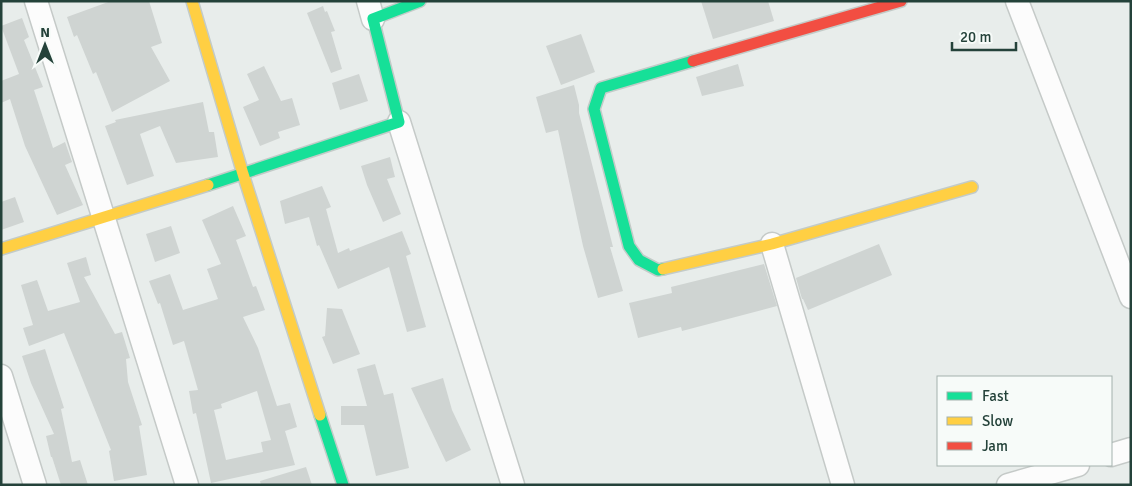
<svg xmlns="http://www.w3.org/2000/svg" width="1132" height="486" font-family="Signika,sans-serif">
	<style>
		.building { fill: #cfd4d2; fill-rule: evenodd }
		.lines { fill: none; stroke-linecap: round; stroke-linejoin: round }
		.street-casing { stroke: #c5cac8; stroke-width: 25 }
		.fast-casing { stroke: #c3cbc8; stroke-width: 14 }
		.slow-casing { stroke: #c3cbc8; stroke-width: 14 }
		.jam-casing { stroke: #c3cbc8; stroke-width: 14 }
		.street { stroke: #fcfcfc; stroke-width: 22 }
		.fast { stroke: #16e098; stroke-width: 11 }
		.slow { stroke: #ffcf43; stroke-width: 11 }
		.jam { stroke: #f24e42; stroke-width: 11 }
	</style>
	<rect width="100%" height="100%" fill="#e8edeb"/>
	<g class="building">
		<polygon points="111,1 149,1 162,43 151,47 170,81 112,112 96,72 93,74 77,35 74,37 67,17"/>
		<polygon points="701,1 768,1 774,21 713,39"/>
		<polygon points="323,6 325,12 327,11 335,31 331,32 342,69 331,73 307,13"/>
		<polygon points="22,18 29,37 24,40 43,87 34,90 53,148 65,142 72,162 65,165 83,205 57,215 25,146 10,99 1,103 1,81 19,74 1,26"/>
		<polygon points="581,34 595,72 561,85 546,46"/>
		<polygon points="738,64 744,86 702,96 696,77"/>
		<polygon points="264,66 281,101 292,98 300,125 278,132 280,138 260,146 243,107 259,100 247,74"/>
		<polygon points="359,74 368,101 340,110 332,83"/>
		<polygon points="574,85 579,105 579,113 613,247 610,247 623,291 598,298 583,246 558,130 546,133 536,97"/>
		<polygon points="203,102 209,132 214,132 218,157 176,163 160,126 140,134 154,176 127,185 105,126 116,122 115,120"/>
		<polygon points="390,157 395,177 387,179 401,214 383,222 367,185 361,166"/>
		<polygon points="322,186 331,207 326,209 338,253 349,248 350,251 402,231 411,254 406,256 426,327 407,332 389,267 338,289 319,245 317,246 309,217 285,224 280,201"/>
		<polygon points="15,197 24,222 1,230 1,202"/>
		<path d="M233,206L246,236L236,240L253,287L256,286L265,310L243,317L258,348L277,406L290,403L297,427L285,431L295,465L211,483L196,413L193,414L189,391L198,390L184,341L173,345L160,303L158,304L149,281L170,274L183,310L218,299L207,269L221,264L202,220ZM257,391L271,440L261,442L263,452L226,460L214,410L222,408L221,404Z"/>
		<polygon points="171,226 180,253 155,262 146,234"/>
		<polygon points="879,244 892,275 808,310 803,299 802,299 796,278"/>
		<polygon points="86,257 91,275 84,277 115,334 122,332 130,358 126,359 128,382 142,425 139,426 147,475 114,481 109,451 111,450 64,333 29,346 23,328 33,325 21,285 37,280 48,311 80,302 67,263"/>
		<polygon points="764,264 777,306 682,331 681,327 638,338 629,303 672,293 671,287"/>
		<polygon points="327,308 342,309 360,354 333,364 322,337 325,336"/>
		<polygon points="45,349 64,408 61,409 72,462 80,460 88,485 61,485 52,457 51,457 46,436 54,434 31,383 22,356"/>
		<polygon points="375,364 384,395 393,393 409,468 376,476 364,425 341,425 341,406 367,406 357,369"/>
		<polygon points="443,378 452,410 471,450 446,462 411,388"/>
		<polygon points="306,467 312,485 261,485 260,481"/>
	</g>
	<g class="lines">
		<g class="street-casing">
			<g id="street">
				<polyline points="36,1 187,485"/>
				<polyline points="368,1 373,19"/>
				<polyline points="1017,1 1131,297"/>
				<polyline points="399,122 513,485"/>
				<polyline points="772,244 843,485"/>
				<polyline points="1,376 35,485"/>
				<polyline points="1111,455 1131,449"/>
				<polyline points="1008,485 1078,465"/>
			</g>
		</g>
		<g class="fast-casing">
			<g id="fast">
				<polyline points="208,185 399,122 373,19 420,1"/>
				<polyline points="663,269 658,270 639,260 629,246 594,109 601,88 693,61"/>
				<polyline points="320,415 343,485"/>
			</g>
		</g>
		<g class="slow-casing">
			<g id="slow">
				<polyline points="192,1 243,174 320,415"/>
				<polyline points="1,249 208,185"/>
				<polyline points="663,269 772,244 972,187"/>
			</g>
		</g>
		<g class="jam-casing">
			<polyline id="jam" points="693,61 901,1"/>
		</g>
		<use href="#street" class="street"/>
		<use href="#fast" class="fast"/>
		<use href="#slow" class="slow"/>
		<use href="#jam" class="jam"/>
	</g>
	<rect width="1132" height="486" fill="none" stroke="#24423a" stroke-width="5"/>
	<rect x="937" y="376" width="175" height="90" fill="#f7fbf9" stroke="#a3b1ad"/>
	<rect x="947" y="392" width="25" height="8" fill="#16e098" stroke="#a3b1ad"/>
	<text x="982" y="401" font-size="15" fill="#24423a">Fast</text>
	<rect x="947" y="417" width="25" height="8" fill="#ffcf43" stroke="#a3b1ad"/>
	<text x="982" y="426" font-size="15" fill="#24423a">Slow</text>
	<rect x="947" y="442" width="25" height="8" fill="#f24e42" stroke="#a3b1ad"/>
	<text x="982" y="451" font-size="15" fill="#24423a">Jam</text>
	<g transform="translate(45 45)" stroke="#f7fbf9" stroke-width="4" paint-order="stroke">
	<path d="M0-4L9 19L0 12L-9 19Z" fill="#24423a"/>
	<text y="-8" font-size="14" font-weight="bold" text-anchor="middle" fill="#24423a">N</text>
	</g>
	<path d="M952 42v8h64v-8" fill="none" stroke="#24423a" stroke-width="2.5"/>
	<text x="960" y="42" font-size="15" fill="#24423a" stroke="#f7fbf9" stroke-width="4" paint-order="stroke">20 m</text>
</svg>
